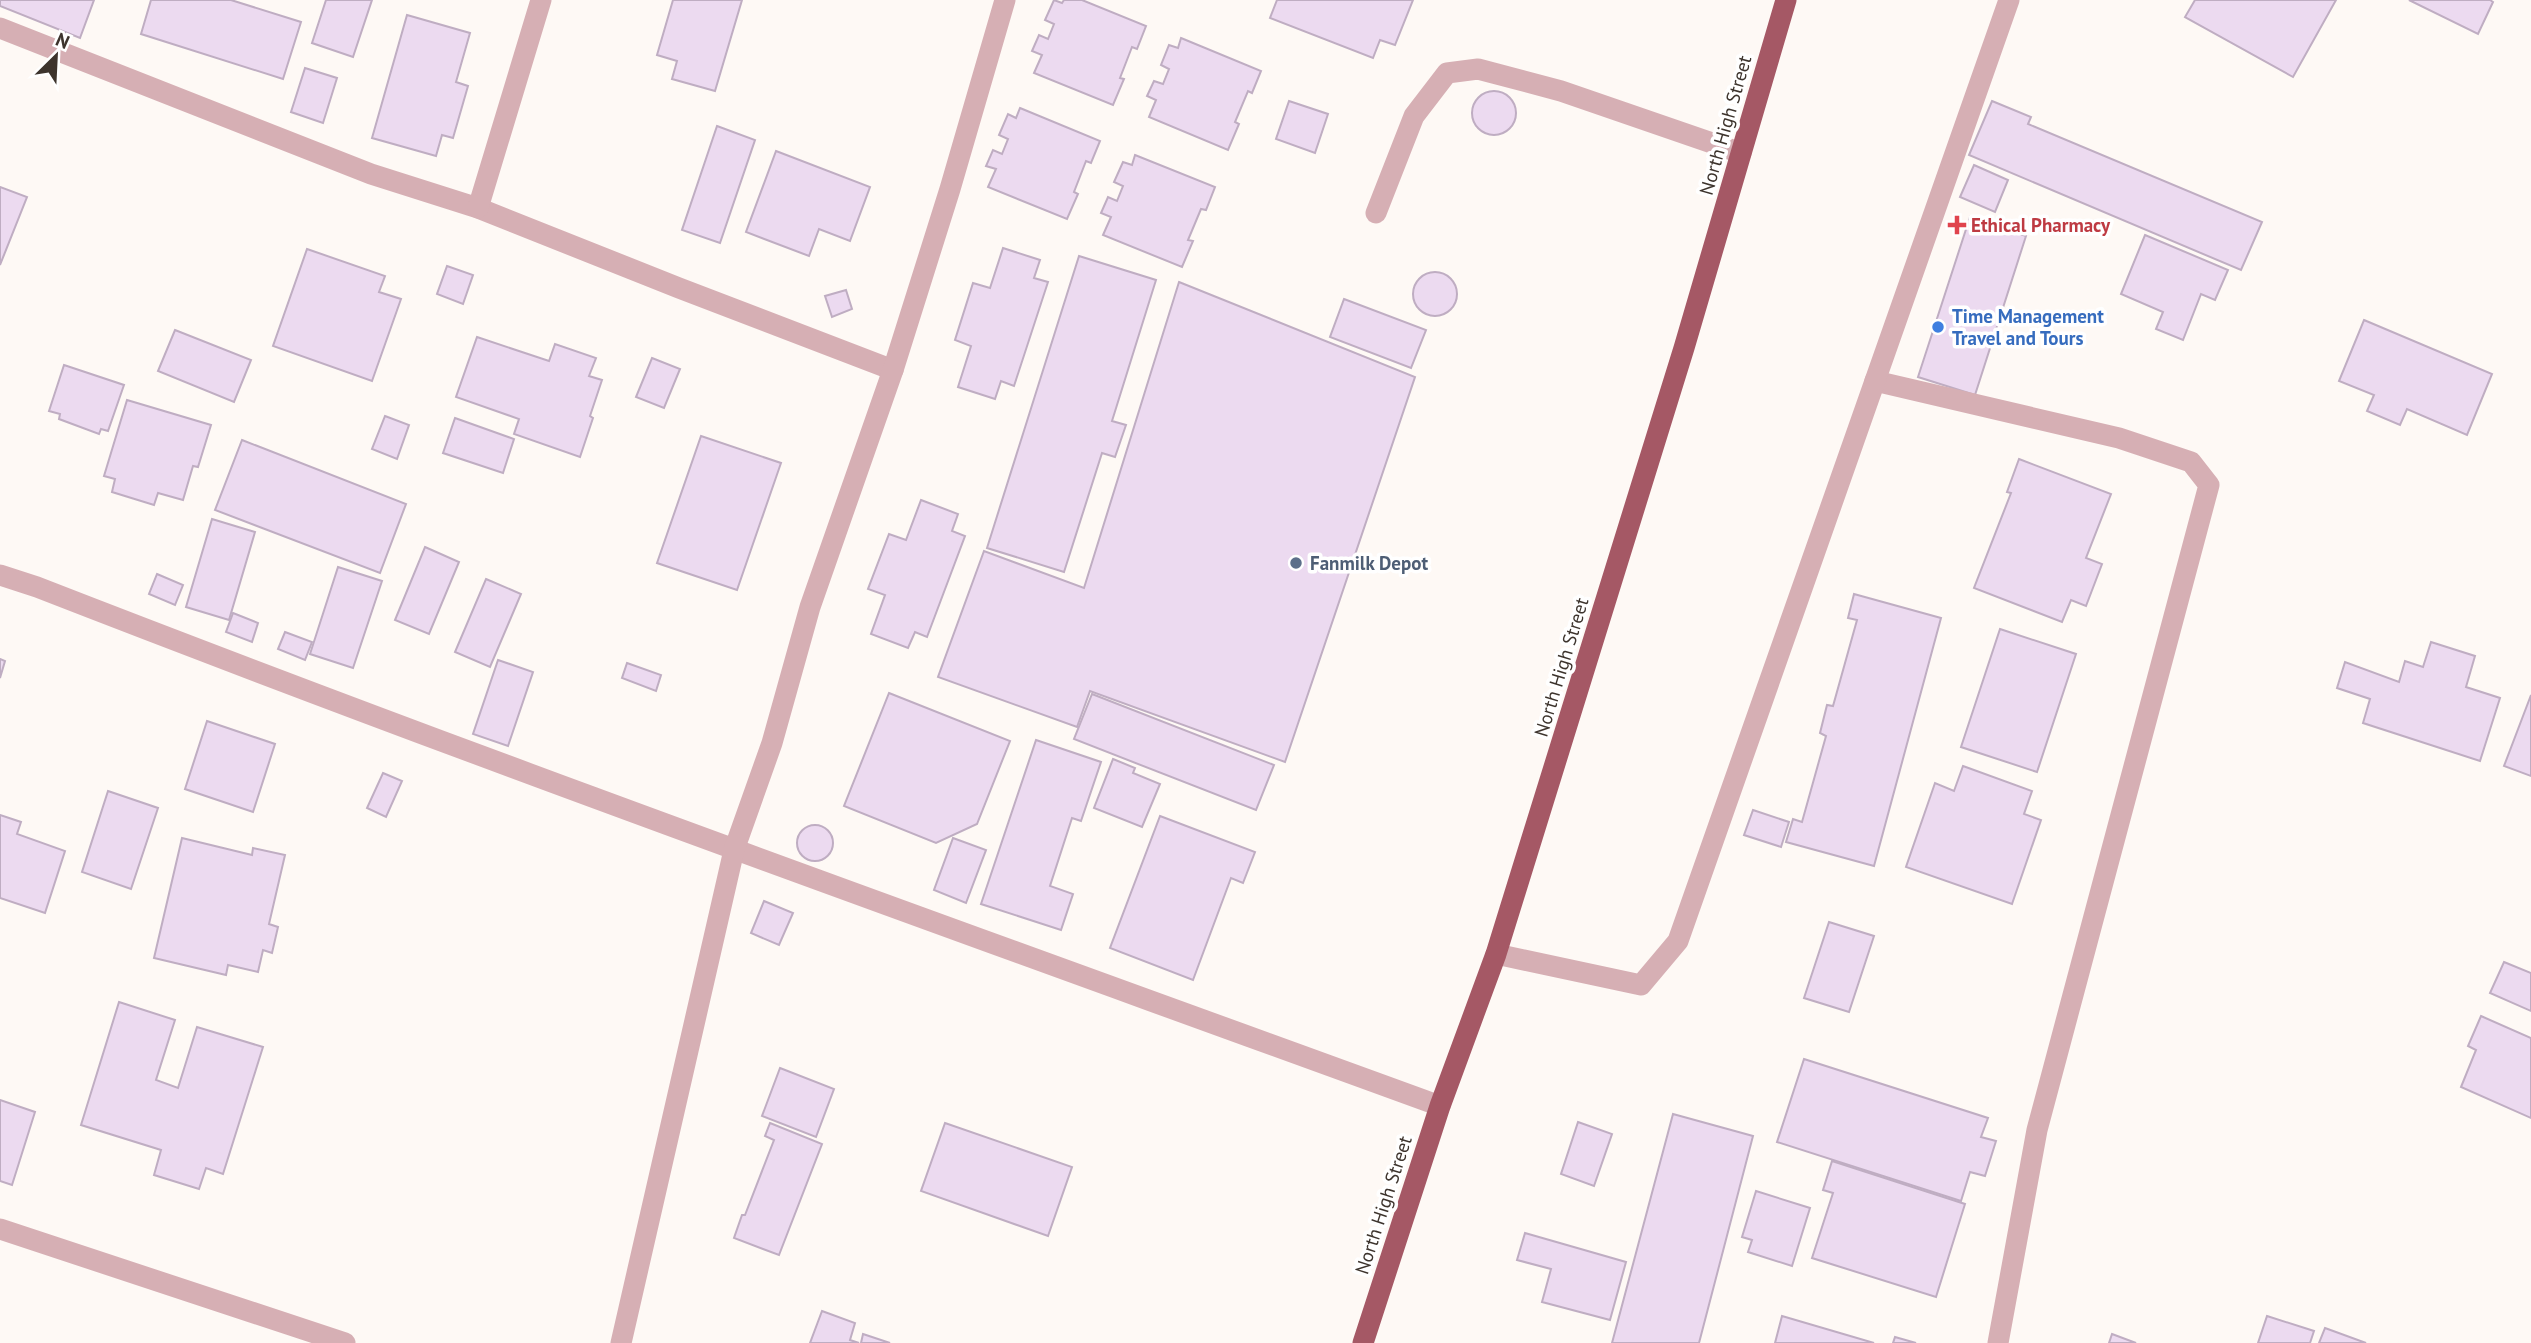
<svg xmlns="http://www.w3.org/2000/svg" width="2531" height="1343" font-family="'PT Sans',sans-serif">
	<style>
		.building { fill: #ecdaf0; stroke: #bfadc2; stroke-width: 2 }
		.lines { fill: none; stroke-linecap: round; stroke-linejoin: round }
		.minor { stroke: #d6afb4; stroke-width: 21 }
		.highway { stroke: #a55865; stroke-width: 21 }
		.health-dot { fill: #e0444e; stroke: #fff; stroke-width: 2.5 }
		.shop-dot { fill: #3f7fe0; stroke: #fff; stroke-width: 2.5 }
		.service-dot { fill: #5c6f8a; stroke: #fff; stroke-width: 2.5 }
		.labels { text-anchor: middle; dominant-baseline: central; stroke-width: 7; stroke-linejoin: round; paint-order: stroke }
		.street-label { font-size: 19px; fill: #3d342d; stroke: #fff }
		.health-label { font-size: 19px; font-weight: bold; fill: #be3a42; stroke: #fff; text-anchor: start }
		.shop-label { font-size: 19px; font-weight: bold; fill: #366cbe; stroke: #fff; text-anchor: start }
		.service-label { font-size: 19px; font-weight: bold; fill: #4e5e75; stroke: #fff; text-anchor: start }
	</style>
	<rect width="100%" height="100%" fill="#fef9f5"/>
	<g class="building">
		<polygon points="0,0 94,0 80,38 0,6"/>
		<polygon points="151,0 231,0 301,22 283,79 141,34"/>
		<polygon points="326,0 372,0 353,57 312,43"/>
		<polygon points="673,0 742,0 715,91 672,79 677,61 657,55"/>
		<polygon points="1054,0 1062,3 1064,0 1082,0 1146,26 1137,49 1132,47 1120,78 1124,79 1113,105 1034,73 1042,55 1032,51 1039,35 1048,39 1054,24 1045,20"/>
		<polygon points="1277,0 1413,0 1395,45 1380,40 1373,58 1270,18"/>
		<polygon points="2195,0 2336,0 2293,77 2185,17"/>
		<polygon points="2409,0 2490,0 2493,2 2478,34"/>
		<polygon points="407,15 470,33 456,82 468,86 453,138 442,135 436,156 372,138"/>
		<polygon points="1181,38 1261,71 1252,93 1248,91 1235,122 1239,124 1228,150 1149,117 1156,100 1147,96 1154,81 1163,84 1169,69 1161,65 1169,45 1178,48"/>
		<polygon points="305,68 337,78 323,123 291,112"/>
		<circle cx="1494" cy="113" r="22"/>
		<polygon points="1289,101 1328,114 1315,153 1276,139"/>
		<polygon points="1992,101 2031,117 2028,124 2262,222 2241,270 1969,155"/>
		<polygon points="1020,108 1100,141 1091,163 1086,161 1074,192 1078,194 1067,219 988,187 996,169 986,166 993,150 1002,154 1008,139 999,135 1008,114 1016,118"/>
		<polygon points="717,126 755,140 720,243 682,230"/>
		<polygon points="776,151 870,187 850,241 819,229 809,256 746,232"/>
		<polygon points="1135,155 1215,187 1206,210 1201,209 1188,240 1193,241 1182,267 1103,235 1111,217 1101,213 1108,197 1117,201 1123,186 1114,182 1123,162 1132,165"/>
		<polygon points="1974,165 2008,180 1995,212 1960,197"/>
		<polygon points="0,187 27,197 0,265"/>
		<polygon points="1970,217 2026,236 1975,395 1918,377"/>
		<polygon points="2145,235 2228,270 2215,300 2201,294 2183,340 2156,329 2163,312 2121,294"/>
		<polygon points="1003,248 1040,260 1034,278 1048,282 1014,386 1001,381 995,399 958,387 971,346 955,340 973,283 990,288"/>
		<polygon points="307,249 385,276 379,292 401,299 372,381 273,346"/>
		<polygon points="1079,256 1156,280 1112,421 1126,425 1115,457 1102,453 1064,572 987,548"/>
		<polygon points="447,266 473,275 463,304 437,294"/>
		<circle cx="1435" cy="294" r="22"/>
		<polygon points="1179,282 1415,377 1285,762 1090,691 1077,727 938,677 984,551 1084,588"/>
		<polygon points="846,290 852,309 832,317 825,296"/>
		<polygon points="1344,299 1426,330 1411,368 1330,337"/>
		<polygon points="2364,320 2492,374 2467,435 2407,409 2400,425 2367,411 2374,395 2339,381"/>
		<polygon points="175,330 251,360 234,402 158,371"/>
		<polygon points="477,337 549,361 555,344 596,358 589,376 602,380 590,416 593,418 580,457 514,434 519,419 456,397"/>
		<polygon points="652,358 680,369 664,408 636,397"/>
		<polygon points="64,365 124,385 108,431 101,429 99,434 59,419 60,414 49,411"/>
		<polygon points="127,400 211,425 198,467 193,466 183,500 158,493 154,505 112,492 115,479 104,476"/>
		<polygon points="385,416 409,425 397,459 372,449"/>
		<polygon points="455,418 514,439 503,473 443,453"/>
		<polygon points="701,436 781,463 737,590 657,563"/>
		<polygon points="242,440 406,504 380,573 215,510"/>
		<polygon points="2019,459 2111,494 2086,558 2102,564 2086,606 2071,600 2062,622 1974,588 2011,493 2007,492"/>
		<polygon points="921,500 958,514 952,531 965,536 927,637 915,632 908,648 871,634 885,595 868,589 889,534 906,540"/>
		<polygon points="212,519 255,532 229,620 186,607"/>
		<polygon points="425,547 459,562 429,634 395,620"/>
		<polygon points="338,567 382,581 353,668 310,654"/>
		<polygon points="157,574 183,585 175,605 149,594"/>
		<polygon points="486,579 521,594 490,667 455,652"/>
		<polygon points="1854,594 1941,618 1874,866 1786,842 1793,819 1802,822 1826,736 1820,733 1827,705 1833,706 1857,620 1848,618"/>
		<polygon points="233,613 258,623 252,642 226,632"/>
		<polygon points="2000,629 2076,654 2037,772 1961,747"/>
		<polygon points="285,632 312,642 305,660 278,649"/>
		<polygon points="2431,642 2475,656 2466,687 2500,698 2480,761 2363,723 2370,699 2337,688 2345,662 2399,682 2405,661 2423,667"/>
		<polygon points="0,659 5,661 0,678"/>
		<polygon points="498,660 533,672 508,746 473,734"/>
		<polygon points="627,663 661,675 656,691 622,678"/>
		<polygon points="889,693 1010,741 977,824 936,843 844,806"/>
		<polygon points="1092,694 1274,765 1256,810 1074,739"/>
		<polygon points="2531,695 2531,776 2504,766"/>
		<polygon points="207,721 275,744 253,812 185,789"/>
		<polygon points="1036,740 1101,762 1081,821 1072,818 1050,886 1073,894 1061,930 981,904"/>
		<polygon points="1113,759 1135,768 1133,773 1160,784 1142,827 1094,808"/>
		<polygon points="1963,766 2032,791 2024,814 2041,820 2012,904 1906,867 1935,783 1954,791"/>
		<polygon points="383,773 402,781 386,817 367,808"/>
		<polygon points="108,791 158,808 131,889 82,872"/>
		<polygon points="1753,810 1789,822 1781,847 1744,835"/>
		<polygon points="0,815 21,822 17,834 65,851 45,913 0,898"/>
		<polygon points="1160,816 1255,852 1243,883 1231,878 1193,980 1110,948"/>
		<circle cx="815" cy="843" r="18"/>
		<polygon points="182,838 252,855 253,848 285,855 269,924 278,927 272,953 263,950 258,972 228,965 226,975 154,958"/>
		<polygon points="953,838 986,850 966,903 934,890"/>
		<polygon points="764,901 793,913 779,945 751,933"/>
		<polygon points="1829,922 1874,936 1849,1012 1804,998"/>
		<polygon points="2504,962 2531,973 2531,1011 2490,993"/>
		<polygon points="119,1002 175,1020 156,1080 178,1088 197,1027 263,1047 223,1174 206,1168 199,1189 154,1175 161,1150 81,1125"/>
		<polygon points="2481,1016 2531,1038 2531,1118 2461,1087 2476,1050 2468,1046"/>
		<polygon points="1804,1059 1988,1118 1981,1137 1996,1141 1985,1176 1970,1172 1961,1201 1777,1142"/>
		<polygon points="780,1068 834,1089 816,1137 762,1116"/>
		<polygon points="0,1100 35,1112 12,1185 0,1181"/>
		<polygon points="1673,1114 1753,1136 1699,1343 1612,1343"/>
		<polygon points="1578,1122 1612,1134 1594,1186 1561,1174"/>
		<polygon points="770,1123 822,1144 779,1255 734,1238 742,1215 745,1215 774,1140 765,1136"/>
		<polygon points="945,1123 1072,1167 1048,1236 921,1191"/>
		<polygon points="1832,1161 1965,1204 1936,1297 1812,1258 1833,1193 1823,1190"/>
		<polygon points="1756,1191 1810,1208 1792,1266 1748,1252 1752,1240 1742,1237"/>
		<polygon points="1525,1233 1626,1262 1610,1320 1542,1302 1551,1269 1517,1260"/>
		<polygon points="822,1311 855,1323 850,1340 859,1343 810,1343"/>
		<polygon points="1782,1316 1874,1343 1775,1343"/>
		<polygon points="2267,1316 2314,1331 2310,1343 2258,1343"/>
		<polygon points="2325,1328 2366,1343 2319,1343"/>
		<polygon points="863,1334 890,1343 861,1343"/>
		<polygon points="2112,1334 2136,1343 2109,1343"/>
		<polygon points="1895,1337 1916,1343 1893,1343"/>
	</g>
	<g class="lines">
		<g class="minor">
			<polyline points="0,28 371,174 478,208 679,288 893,370"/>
			<polyline points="478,208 541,0"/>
			<polyline points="1376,213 1414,116 1447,73 1478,69 1561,91 1741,153"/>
			<polyline points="1875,381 2119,438 2191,462 2209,485 2037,1130 1998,1343"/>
			<path d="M0,575L37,587C502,768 971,935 1440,1106"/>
			<polyline points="1496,954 1641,985 1678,941 2009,0"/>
			<polyline points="0,1229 345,1343"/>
			<polyline points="621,1343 734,850 772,743 810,607 893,370 950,189 1005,0"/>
		</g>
		<polyline class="highway" points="1363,1343 1440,1106 1496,954 1684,348 1786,0"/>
	</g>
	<path class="health-dot" d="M1953.5 214.5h7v7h7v7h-7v7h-7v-7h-7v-7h7z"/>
	<circle class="shop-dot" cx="1938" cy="327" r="7"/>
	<circle class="service-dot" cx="1296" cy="563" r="7"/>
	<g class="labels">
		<g class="street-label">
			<text transform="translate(1725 125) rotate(-74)">North High Street</text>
			<text transform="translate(1561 667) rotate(-73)">North High Street</text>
			<text transform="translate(1383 1205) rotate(-72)">North High Street</text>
		</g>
		<g class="health-label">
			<text x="1971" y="225">Ethical Pharmacy</text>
		</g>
		<g class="shop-label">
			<text x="1952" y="316">Time Management<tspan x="1952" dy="22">Travel and Tours</tspan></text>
		</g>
		<g class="service-label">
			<text x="1310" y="563">Fanmilk Depot</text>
		</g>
	</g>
	<g transform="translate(56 56) rotate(24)" stroke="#ffffff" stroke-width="5" paint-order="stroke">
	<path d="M0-5L12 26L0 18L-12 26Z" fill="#3d342d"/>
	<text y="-10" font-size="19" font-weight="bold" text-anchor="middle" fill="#3d342d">N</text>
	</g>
</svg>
